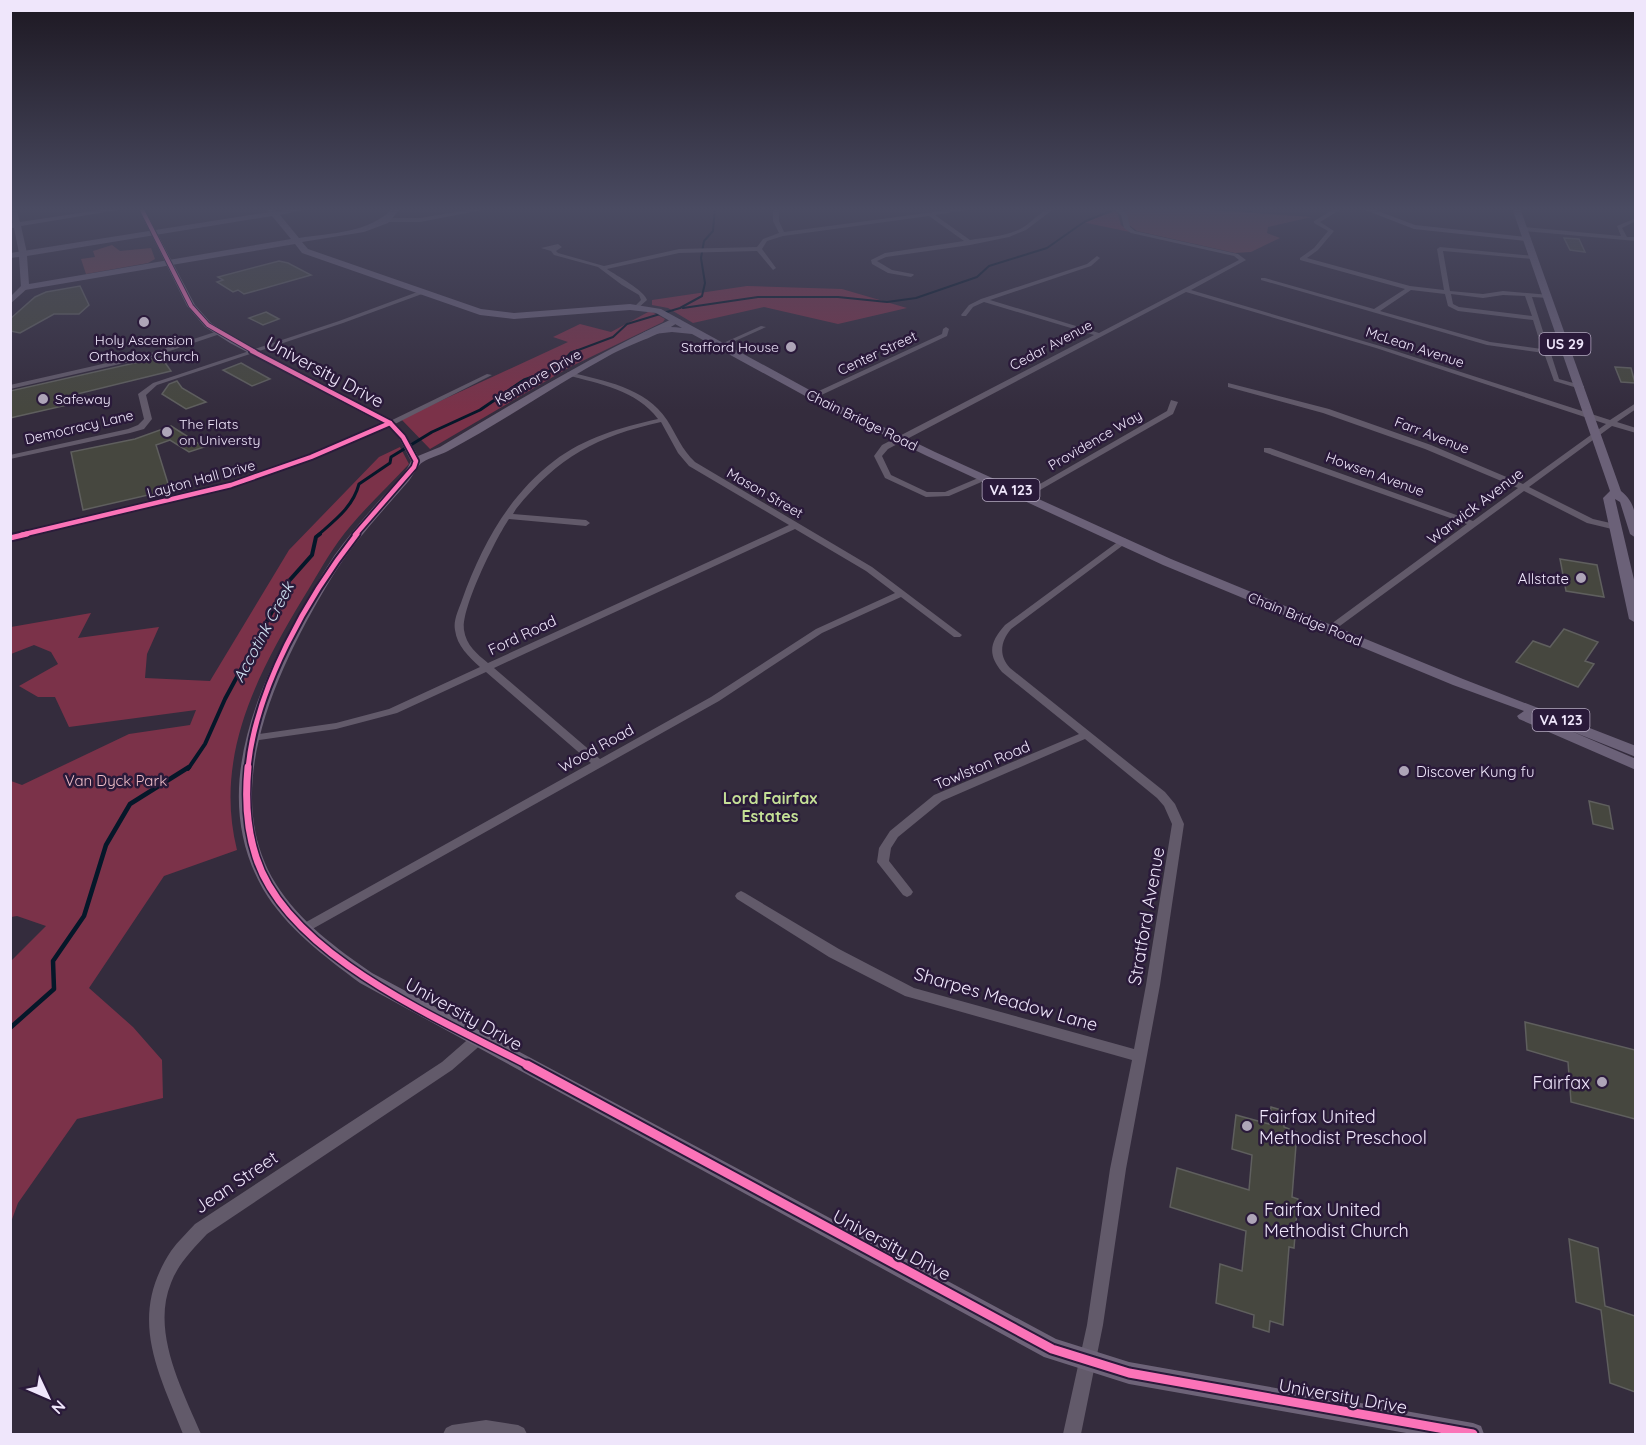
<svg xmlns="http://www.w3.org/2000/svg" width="1646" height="1445" font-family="Quicksand,sans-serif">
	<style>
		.green { fill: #70404d }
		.forest { fill: #7b3249 }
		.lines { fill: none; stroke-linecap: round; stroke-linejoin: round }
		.stream-far3 { stroke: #051729; stroke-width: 2 }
		.stream-far2 { stroke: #051729; stroke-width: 3 }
		.stream-far1 { stroke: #051729; stroke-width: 4 }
		.stream { stroke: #051729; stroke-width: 4.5 }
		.building { fill: #46473f; stroke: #5f5f5e; stroke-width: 1.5 }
		.street { fill: #625a6a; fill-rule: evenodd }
		.secondary { fill: #6d6378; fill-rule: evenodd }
		.primary { fill: #6b6178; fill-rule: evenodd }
		.cycleway-far4-casing { stroke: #2a1a3a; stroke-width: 6 }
		.cycleway-far3-casing { stroke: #2a1a3a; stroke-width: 8 }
		.cycleway-far2-casing { stroke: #2a1a3a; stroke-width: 9 }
		.cycleway-far1-casing { stroke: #2a1a3a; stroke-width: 10 }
		.cycleway-casing { stroke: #2a1a3a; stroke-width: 13 }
		.cycleway-far4 { stroke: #fb73b8; stroke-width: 4 }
		.cycleway-far3 { stroke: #fb73b8; stroke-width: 4.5 }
		.cycleway-far2 { stroke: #fb73b8; stroke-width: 5 }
		.cycleway-far1 { stroke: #fb73b8; stroke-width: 7 }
		.cycleway { stroke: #fb73b8; stroke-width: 9 }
		.poi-dot { fill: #aea5b8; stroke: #2a1a3a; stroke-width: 2 }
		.labels { text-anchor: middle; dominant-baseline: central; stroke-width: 5; stroke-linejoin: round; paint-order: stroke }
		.far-poi-label { font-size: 14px; fill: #efe6fb; stroke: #2a1a3a; text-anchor: start }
		.shield { fill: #2a1a3a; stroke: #b4a9c1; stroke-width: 1.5 }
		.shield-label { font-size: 14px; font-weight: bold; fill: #efe6fb }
		.far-street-label { font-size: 14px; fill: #efe6fb; stroke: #2a1a3a }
		.street-label { font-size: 15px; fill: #efe6fb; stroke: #2a1a3a }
		.poi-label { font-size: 15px; fill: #efe6fb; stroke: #2a1a3a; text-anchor: end }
		.park-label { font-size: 15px; fill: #f0bec8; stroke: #2a1a3a }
		.water-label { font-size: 16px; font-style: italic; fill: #cee0f0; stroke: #2a1a3a }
		.neighbourhood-label { font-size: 16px; font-weight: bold; fill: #c4df96; stroke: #2a1a3a }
		.near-street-label { font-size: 18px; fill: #efe6fb; stroke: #2a1a3a }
		.near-poi-label { font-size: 18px; fill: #efe6fb; stroke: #2a1a3a; text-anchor: start }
	</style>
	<rect width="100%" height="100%" fill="#342c3d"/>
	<g class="green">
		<polygon points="1136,208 1177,208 1312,217 1268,227 1267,233 1280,238 1251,252 1235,253 1137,231 1129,225 1125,211"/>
		<polygon points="112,245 120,251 151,248 155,259 148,263 86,274 81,259 95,257 93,251"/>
	</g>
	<g class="forest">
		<polygon points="1117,211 1121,225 1130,232 1082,222"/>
		<polygon points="747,286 842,289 907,308 838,324 764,307 693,323 668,308 652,305 652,300"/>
		<polygon points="650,311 665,319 663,322 570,367 430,449 401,419 568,342 553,337 580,324 611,332"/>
		<path d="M400,447L409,464C386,489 358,514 338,542C325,560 314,581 302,600C256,676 214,758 237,850L164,876L89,988L133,1027L162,1060L163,1098L77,1119L18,1203L11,1222V961L46,926L17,916L11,917V781L22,785L129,734L190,725L196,710L69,727L55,697H38L19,686L58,664L51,652L34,645L11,654V627L91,613L78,638L159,627L147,654L145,678L210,681L289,550L379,457Z"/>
	</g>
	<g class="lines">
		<g class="stream-far3">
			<polyline points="1214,208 1252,211"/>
			<polyline points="683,308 758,297 838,297 887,302 916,298 977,277 989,266 1047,248 1084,222 1115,209"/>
			<polyline points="573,352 613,337 627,324 680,308 702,296 705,283 701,258 704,241 713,231 715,208"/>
		</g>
		<path class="stream-far2" d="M318,535C335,520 353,507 359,484L390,463L391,457L432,432L480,410L524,380L556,369L571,353L577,351"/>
		<polyline class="stream-far1" points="188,769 205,744 225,699 288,582 312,555 316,537 320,534"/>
		<polyline class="stream" points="10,1028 54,989 53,961 84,916 106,845 130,804 189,767"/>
	</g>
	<g class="building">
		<polygon points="1564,238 1579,239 1585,252 1570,250"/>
		<polygon points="279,261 288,263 311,275 244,294 238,290 233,292 217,282 223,280 218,277"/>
		<polygon points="80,286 89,305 79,314 54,314 20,333 10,331 10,319 35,297 46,292"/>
		<polygon points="266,312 279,319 263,325 249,318"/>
		<polygon points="161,357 171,371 73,395 76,403 10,418 10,391"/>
		<polygon points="241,363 270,379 252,386 223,370"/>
		<polygon points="1615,367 1631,368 1635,383 1621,382"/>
		<polygon points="177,381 182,388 206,402 186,409 162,394 169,384"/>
		<polygon points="171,426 204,447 189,452 170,440 156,445 170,490 83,510 71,452 135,439"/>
		<polygon points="1560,559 1597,565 1604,597 1566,591"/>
		<polygon points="1564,629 1598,642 1585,661 1594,664 1578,687 1516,662 1533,641 1550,647"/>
		<polygon points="1589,801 1609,806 1613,829 1593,824"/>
		<polygon points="1525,1022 1635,1050 1635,1119 1571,1102 1568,1062 1527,1050"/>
		<polygon points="1271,1107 1285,1111 1284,1127 1297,1132 1292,1197 1298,1199 1294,1248 1289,1247 1283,1325 1270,1321 1269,1332 1253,1327 1254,1315 1216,1303 1220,1264 1242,1271 1246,1231 1170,1207 1177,1168 1249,1190 1252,1155 1232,1149 1236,1115 1269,1124"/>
		<polygon points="1569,1239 1598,1248 1605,1306 1635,1316 1635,1392 1610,1383 1601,1310 1576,1302"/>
	</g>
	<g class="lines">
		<g class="street">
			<polygon points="480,208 493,208 420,222 387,222 384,220 387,218 420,218"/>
			<path d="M773,208H779V221L784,232L964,208H979L935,215L970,240C987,237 1006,237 1022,228C1033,222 1042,208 1055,208L1026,230L1009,237L970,245L886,257L877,261L892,270L913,274L914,275L911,277L888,273L872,264L871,260L885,253L964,241L929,216L783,236L767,241L762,249L776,268L773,270L757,251L679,253L607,269C617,276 644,290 647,300L637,309L634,307L641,300L639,295L622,285L598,267L554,255L551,251L541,248L558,244L562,247L556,251L558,253L604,266L679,249L757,247L763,239L779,233L773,221Z"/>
			<polygon points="1114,208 1120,208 1127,214 1130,227 1135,231 1238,254 1246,260 1191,290 1380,346 1610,420 1636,403 1636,409 1617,422 1636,428 1636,433 1612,426 1529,487 1593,519 1619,525 1620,527 1616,530 1587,523 1524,491 1333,631 1327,631 1325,629 1327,627 1467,524 1264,452 1264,448 1270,448 1473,521 1518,488 1425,449 1323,413 1228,387 1228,383 1329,409 1431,445 1523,484 1606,424 1376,348 1186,292 888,449 882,456 891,475 927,492 945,492 983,476 987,478 986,480 949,496 926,497 885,478 874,456 882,445 1094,335 984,302 973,307 966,316 962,316 961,315 969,305 981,299 1087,264 1097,256 1100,258 1091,266 990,300 1099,333 1239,260 1234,256 1131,233 1124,228 1121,215"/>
			<path d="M1336,208H1343L1320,222L1334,231L1318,250L1307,258L1410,286L1444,290L1437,249L1440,247L1535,256L1536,257L1533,259L1443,251L1450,291L1483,294L1503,291L1550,295L1551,296L1548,298L1532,297L1549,350L1569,352L1572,354L1569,356L1551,354L1559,379L1584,386V390L1554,381L1544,353L1487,345L1261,280V278H1265L1374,309L1405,289L1300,260V258L1314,248L1328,231L1314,223V221ZM1411,290L1445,294L1448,306L1458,311L1533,320L1542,349L1490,342L1380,311ZM1451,294L1483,298L1503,295L1525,296L1532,316L1459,307L1453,304Z"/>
			<polygon points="1636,218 1636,221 1622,228 1627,237 1636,237 1636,241 1523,231 1520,229 1523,227 1621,236 1617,226"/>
			<polygon points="420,291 423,293 422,294 343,323 157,385 146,395 152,419 144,429 130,433 10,459 10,455 128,429 138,425 144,419 138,394 153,383 339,321"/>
			<polygon points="761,326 766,327 724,346 719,345"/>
			<polygon points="946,327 949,329 947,336 815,398 808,396 942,334 943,329"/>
			<polygon points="218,331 220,332 220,334 155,356 10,389 10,385 151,353"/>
			<path d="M569,372C604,381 645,387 667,420C676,434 682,450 695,462L872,567L962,635L960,637H954L901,597L822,633L719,701L307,932L303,934L299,932L297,929L299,926L591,763L486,672L397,713L336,729L253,741L248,738L253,735L336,723L389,709L480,667C469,657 457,646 455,630C453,620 459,609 462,600C481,547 508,496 554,461C584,438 621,427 658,419C637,390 599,384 567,375V373ZM661,422L678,453L689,466L789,525L488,663C477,654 466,645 464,630C461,608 496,538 509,519L586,526L590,523L586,520L513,514L516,509C558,457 597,436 661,422ZM795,529L866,571L895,593L816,629L711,697L600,759L494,668Z"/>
			<polygon points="487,374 492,375 393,425 386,423"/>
			<polygon points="1171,400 1178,402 1173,414 1026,498 1020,498 1019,496 1167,411"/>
			<path d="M1123,538L1126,539V543L1011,629C1001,641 998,655 1010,668L1165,792L1175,804L1184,824L1160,985L1126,1169L1103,1325L1081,1434H1063L1087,1325L1110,1169L1132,1060L905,996L829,957L737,899L735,896L737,893L741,891L745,893L839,949L914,988L1134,1049L1146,985L1172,824L1164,806L1157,798L1085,739L942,801L898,837L891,848L889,861L911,889L913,892L911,895L907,897L903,895L877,862L879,848L890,831L934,795L1079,734L1002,672C987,654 990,642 1005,625Z"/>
			<path d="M478,1033L483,1035L485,1039L483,1043L452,1070L207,1234C193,1249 178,1264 171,1283C151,1332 182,1389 201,1434H183C157,1369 128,1317 171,1251C178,1241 187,1233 195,1224L442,1062L473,1035Z"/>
			<polygon points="486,1420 518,1425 524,1428 527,1434 443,1434 446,1428 452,1425"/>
		</g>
		<g class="secondary">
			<polygon points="10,208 16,208 20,222 113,208 130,208 21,226 27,253 23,255 19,253 14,228 10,228 10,224 13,223"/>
			<path d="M138,208H144L195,305L211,323L236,339L393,421L406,435L418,456L440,447C517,401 593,355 674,318L681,320C664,334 633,343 612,354C557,384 504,421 448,451C440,455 431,457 423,462C417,465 413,477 407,483C379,515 351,545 329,582C279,666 217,790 276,884C300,922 336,948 372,973L1056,1339L1129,1362L1473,1423L1481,1426L1484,1434H1412L1129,1384L1044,1357L360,983C324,956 286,928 263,889C214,803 248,710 290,630C304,605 318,580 334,556C347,538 362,520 377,503C389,489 404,478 411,461L399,438L389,427L315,459L235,487L10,541V535L228,483L307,455L382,423L230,343L205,327L187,306Z"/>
			<polygon points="1360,208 1370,208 1415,225 1527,237 1531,239 1527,241 1414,229"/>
			<polygon points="22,285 29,287 10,304 10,297"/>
		</g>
		<g class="primary">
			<path d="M266,208H274L276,211L312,208L280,215L299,238C331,233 370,233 393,208H401L388,223L364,232L302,242L308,249L481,309L514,313L630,304L661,309L826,399L935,452L1171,559L1463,679L1636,746V757L1571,731L1636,759V770L1519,719L1517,716L1524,711L1453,685L1163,565L927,456L818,403L692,334L672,332L645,335L643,333C654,327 670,326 682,328L656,313L630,310L514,319L480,315L302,253L295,244L25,290L21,287L19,257L10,258V253L23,251L269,212ZM272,216L291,239L29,284L27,256Z"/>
			<path d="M1512,208H1520L1621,491C1637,504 1636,518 1636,538L1630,534L1620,502L1615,499L1636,588V623L1629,619L1603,498L1610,491Z"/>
		</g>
		<g class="cycleway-far4-casing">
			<polyline id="cycleway-far4" points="141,208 191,306 208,325 255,352"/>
		</g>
		<g class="cycleway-far3-casing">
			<g id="cycleway-far3">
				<polyline points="252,351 390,423 403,437 416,461 414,467 355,535"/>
				<polyline points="21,535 231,485 311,457 390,423"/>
			</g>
		</g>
		<g class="cycleway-far2-casing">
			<g id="cycleway-far2">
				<polyline points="10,538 27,534"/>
				<path d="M248,769C255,689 308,596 357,534"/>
			</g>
		</g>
		<g class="cycleway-far1-casing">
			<path id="cycleway-far1" d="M248,767C245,798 246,827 256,857C288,957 443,1020 529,1066"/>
		</g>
		<g class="cycleway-casing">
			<polyline id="cycleway" points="527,1065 1052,1349 1129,1373 1473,1434"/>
		</g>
		<use href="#cycleway-far4" class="cycleway-far4"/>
		<use href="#cycleway-far3" class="cycleway-far3"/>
		<use href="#cycleway-far2" class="cycleway-far2"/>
		<use href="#cycleway-far1" class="cycleway-far1"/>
		<use href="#cycleway" class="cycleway"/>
	</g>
	<linearGradient id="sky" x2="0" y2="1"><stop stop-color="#1d1822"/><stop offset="0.51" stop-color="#4a4b62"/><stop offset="1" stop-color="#4a4b62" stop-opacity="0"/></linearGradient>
	<rect width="1646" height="410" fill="url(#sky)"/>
	<g class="poi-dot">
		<circle cx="144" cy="322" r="6"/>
		<circle cx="791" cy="347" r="6"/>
		<circle cx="43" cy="399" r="6"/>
		<circle cx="167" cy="432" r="6"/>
		<circle cx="1581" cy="578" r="6"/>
		<circle cx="1404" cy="771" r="6"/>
		<circle cx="1602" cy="1082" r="6"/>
		<circle cx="1247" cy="1126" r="6"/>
		<circle cx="1252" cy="1219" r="6"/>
	</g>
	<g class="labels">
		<g class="far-poi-label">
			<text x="144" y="340" text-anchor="middle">Holy Ascension<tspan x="144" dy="16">Orthodox Church</tspan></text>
			<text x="779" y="347" text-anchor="end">Stafford House</text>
			<text x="55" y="399">Safeway</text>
			<text x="179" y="424">The Flats<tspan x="179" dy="16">on Universty</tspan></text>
		</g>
		<g class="shield">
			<rect x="1539.5" y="333" width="51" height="22" rx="4.5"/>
			<rect x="982.5" y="479" width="57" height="22" rx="4.5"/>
			<rect x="1532.5" y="709" width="57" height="22" rx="4.5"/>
		</g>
		<g class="shield-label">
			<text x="1565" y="344">US 29</text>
			<text x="1011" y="490">VA 123</text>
			<text x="1561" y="720">VA 123</text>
		</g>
		<g class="far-street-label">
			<text transform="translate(1051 345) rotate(-28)">Cedar Avenue</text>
			<text transform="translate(1415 347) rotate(18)">McLean Avenue</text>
			<text transform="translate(877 353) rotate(-25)">Center Street</text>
			<text transform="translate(538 377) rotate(-30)">Kenmore Drive</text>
			<text transform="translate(862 420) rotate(26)">Chain Bridge Road</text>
			<text transform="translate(79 427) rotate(-13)">Democracy Lane</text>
			<text transform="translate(1432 435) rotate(21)">Farr Avenue</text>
			<text transform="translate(1095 440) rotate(-30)">Providence Way</text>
			<text transform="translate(1375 474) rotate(20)">Howsen Avenue</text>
			<text transform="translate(201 479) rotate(-15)">Layton Hall Drive</text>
			<text transform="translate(765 493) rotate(30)">Mason Street</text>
			<text transform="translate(1305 619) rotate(22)">Chain Bridge Road</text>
		</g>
		<g class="street-label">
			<text transform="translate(1475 506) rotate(-37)">Warwick Avenue</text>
			<text transform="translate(522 635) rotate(-25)">Ford Road</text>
			<text transform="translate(596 748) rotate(-29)">Wood Road</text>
			<text transform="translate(982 765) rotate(-23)">Towlston Road</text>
		</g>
		<g class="poi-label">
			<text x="1569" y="578">Allstate</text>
			<text x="1416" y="771" text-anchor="start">Discover Kung fu</text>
		</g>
		<g class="park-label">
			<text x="116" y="780">Van Dyck Park</text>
		</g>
		<g class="water-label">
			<text transform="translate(263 632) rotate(-62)">Accotink Creek</text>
		</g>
		<g class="neighbourhood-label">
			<text x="770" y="798">Lord Fairfax<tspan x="770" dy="18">Estates</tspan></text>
		</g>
		<g class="near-street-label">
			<text transform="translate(325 372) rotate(28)">University Drive</text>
			<text transform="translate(1146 916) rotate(-80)">Stratford Avenue</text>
			<text transform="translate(1006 999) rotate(16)">Sharpes Meadow Lane</text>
			<text transform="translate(464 1014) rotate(29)">University Drive</text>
			<text transform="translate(236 1182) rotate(-34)">Jean Street</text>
			<text transform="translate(892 1245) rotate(28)">University Drive</text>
			<text transform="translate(1343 1396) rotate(10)">University Drive</text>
		</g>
		<g class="near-poi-label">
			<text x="1590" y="1082" text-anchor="end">Fairfax</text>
			<text x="1259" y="1116">Fairfax United<tspan x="1259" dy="21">Methodist Preschool</tspan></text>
			<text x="1264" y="1209">Fairfax United<tspan x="1264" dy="21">Methodist Church</tspan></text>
		</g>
	</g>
	<rect width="1646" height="1445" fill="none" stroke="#efe6fb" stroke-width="24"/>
	<g transform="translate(48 1397) rotate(134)" stroke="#2a1a3a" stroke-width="4.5" paint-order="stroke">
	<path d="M0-4.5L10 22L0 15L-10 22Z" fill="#efe6fb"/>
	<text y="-9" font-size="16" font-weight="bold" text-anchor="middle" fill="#efe6fb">N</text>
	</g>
</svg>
